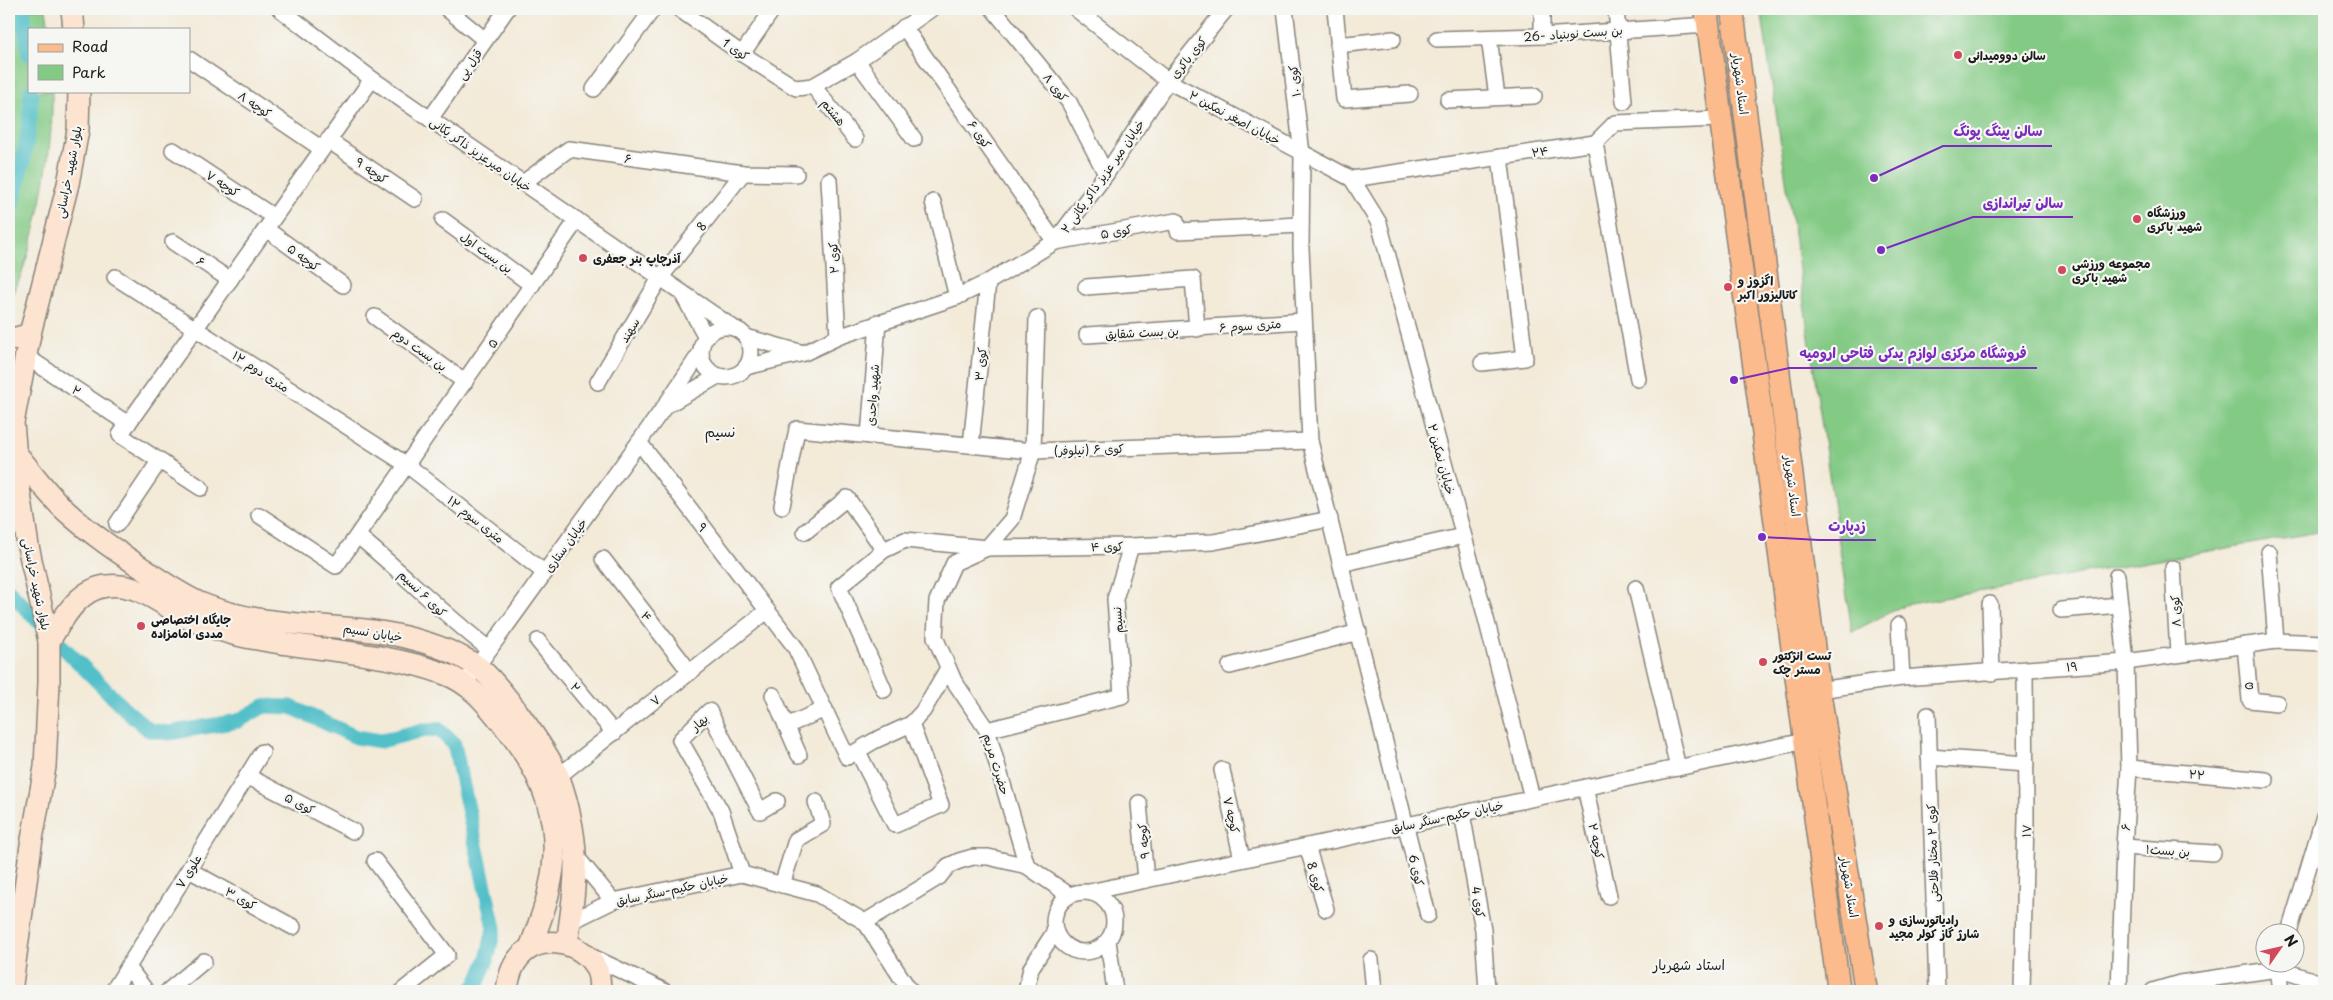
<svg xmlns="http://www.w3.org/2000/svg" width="2333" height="1000" font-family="'Playpen Sans','Playpen Sans Arabic',sans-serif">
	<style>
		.green { fill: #83ca85; stroke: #507350 }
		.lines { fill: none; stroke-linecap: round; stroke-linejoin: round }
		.canal { stroke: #53c0c9; stroke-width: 15 }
		.minor-casing { stroke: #88837a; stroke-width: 18 }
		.secondary-casing { stroke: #88837a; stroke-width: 24 }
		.primary-casing { stroke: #88837a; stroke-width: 25 }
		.minor { stroke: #fff; stroke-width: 15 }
		.secondary { stroke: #fde4d1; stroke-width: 21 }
		.primary { stroke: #fbbb8d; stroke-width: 22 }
		.poi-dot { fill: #d1495b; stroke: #f6f6f2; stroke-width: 2 }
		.labels { text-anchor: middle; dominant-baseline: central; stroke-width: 4.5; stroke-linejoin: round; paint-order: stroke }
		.street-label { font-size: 12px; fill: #1c1c1c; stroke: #f6f6f2 }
		.poi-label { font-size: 12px; font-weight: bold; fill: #1c1c1c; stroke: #f6f6f2; text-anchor: start }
		.neighbourhood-label { font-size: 14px; fill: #1c1c1c; stroke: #f6f6f2 }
		.leader { fill: none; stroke: #7b2cbf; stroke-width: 2 }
		.callout-dot { fill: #7b2cbf; stroke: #f6f6f2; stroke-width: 2 }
		.callout-label { font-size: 14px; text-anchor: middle; font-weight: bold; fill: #7b2cbf; stroke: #f6f6f2; stroke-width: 4.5; stroke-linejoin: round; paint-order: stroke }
	</style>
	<rect width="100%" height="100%" fill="#f6f6f2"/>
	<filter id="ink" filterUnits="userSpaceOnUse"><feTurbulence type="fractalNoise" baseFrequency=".02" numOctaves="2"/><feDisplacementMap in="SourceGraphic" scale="10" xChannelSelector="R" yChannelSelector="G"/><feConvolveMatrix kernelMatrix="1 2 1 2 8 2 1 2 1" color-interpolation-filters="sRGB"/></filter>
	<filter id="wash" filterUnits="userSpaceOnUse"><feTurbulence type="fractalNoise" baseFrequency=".0096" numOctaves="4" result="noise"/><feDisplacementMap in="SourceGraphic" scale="20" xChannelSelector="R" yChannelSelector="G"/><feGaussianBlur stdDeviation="1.12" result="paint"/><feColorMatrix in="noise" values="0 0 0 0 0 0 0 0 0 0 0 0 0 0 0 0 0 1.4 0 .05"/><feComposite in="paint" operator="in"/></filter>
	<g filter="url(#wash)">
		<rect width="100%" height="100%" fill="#f3ead8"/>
		<g class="green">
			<path d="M9,9H46L49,29H29V91H52C54,150 36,251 9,303Z"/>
			<polygon points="1761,9 2324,9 2324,531 1904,605 1852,632"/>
		</g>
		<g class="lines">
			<g class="canal">
				<polyline points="23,9 29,54"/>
				<path d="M9,214C21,173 31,134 31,91"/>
				<polyline points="9,591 38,621"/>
				<polyline points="54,638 125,709 149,730 169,733 238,721 264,706 291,707 356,737 381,741 419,731 438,729 454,744 494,928 487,960 477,984 470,991"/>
			</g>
		</g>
	</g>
	<g filter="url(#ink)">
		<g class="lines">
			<g class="minor-casing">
				<g id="minor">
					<polyline points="280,9 372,79 732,327"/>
					<polyline points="447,9 485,40"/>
					<polyline points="679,9 742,54 796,88 813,86 857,61 931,9"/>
					<polyline points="993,9 1069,102 1106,174"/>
					<polyline points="1076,9 1168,81 1352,179 1379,223 1483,607 1532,798"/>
					<polyline points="1285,9 1302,154 1301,248 1310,441 1428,915"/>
					<polyline points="1335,9 1344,99 1410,94"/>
					<polyline points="1542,9 1542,36"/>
					<polyline points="1616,9 1624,102"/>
					<polyline points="904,27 1055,242 1176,221 1178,231 1301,225"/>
					<polyline points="1489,38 1497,97"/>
					<polyline points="1437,39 1542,36 1708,25"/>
					<polyline points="1338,45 1393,39"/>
					<polyline points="742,54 773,9"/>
					<polyline points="189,59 322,149"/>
					<polyline points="857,61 914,139"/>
					<polyline points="813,86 855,139"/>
					<polyline points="594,89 653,9"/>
					<polyline points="1448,100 1534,96"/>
					<polyline points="430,119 507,9"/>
					<polyline points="328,140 415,199"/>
					<polyline points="1595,143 1638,379"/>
					<polyline points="173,150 274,217"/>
					<polyline points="1352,179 1595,143 1615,123 1720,119"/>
					<polyline points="829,180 838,337"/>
					<polyline points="523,183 569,149 743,173 796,174"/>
					<polyline points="933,202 957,297"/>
					<polyline points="443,220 532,285"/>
					<polyline points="266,229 343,285"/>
					<polyline points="173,242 230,280"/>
					<polyline points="115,277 407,465 545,573"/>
					<polyline points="1086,287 1193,279 1197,329"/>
					<polyline points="684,297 706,337"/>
					<polyline points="375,317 465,382"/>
					<circle cx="726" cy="352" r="25"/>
					<polyline points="1087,335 1303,321"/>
					<polyline points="746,337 803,353"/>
					<polyline points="27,357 128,424"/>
					<polyline points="1482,363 1525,358 1500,157"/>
					<polyline points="746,367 804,353 838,337 957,297 988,282 1055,242 1106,174 1168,81 1226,9"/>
					<polyline points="598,382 660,278 743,173"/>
					<polyline points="669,404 718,376"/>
					<polyline points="869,436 878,322"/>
					<polyline points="639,442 795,647 847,757 874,741 911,724 923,711 948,668"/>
					<polyline points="971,445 988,282"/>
					<polyline points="201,488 120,435 372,79"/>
					<polyline points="782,506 797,429 1033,451 1310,441"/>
					<polyline points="259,515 336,566 577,220"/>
					<polyline points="117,524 160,460"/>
					<polyline points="805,532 847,498 884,550"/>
					<path d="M358,536C403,573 443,614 489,649"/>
					<polyline points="2269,552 2276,641"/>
					<polyline points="603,559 690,672"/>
					<polyline points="1341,564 1463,536"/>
					<polyline points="2173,568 2178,654"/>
					<polyline points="2117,576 2126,662 2129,768 2124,847 2119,991"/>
					<polyline points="1636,588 1678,768"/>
					<polyline points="1990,604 1992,673"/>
					<polyline points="2061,610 2120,605"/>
					<polyline points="1899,625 1902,678"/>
					<polyline points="538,641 614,733"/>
					<polyline points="2245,645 2250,700 2277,703"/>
					<polyline points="1230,666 1359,632"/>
					<polyline points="465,683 665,406 701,352"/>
					<polyline points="884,690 839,587 884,550 905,540 987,548 1131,546 1213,542 1330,519"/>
					<polyline points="1819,690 1902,678 2126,662 2276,641 2324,643"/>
					<polyline points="773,695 799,755"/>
					<polyline points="1928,715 1937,991"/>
					<polyline points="786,726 825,709"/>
					<polyline points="987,730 1122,696 1115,599 1131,546"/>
					<polyline points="858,752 895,825 941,805 911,724"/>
					<polyline points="1929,757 2026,764"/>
					<polyline points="2129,768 2266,780"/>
					<polyline points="1222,770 1242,859"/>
					<polyline points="247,776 353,831"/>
					<polyline points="550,783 767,611"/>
					<polyline points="1585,787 1609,896"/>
					<polyline points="1139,803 1146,880"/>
					<polyline points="1462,813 1483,930 1487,991"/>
					<polyline points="1307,846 1326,909"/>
					<polyline points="2124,847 2213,853"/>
					<polyline points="575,855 613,901"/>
					<polyline points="375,861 447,955 402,991"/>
					<polyline points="1027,866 987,730 954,681 935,637 937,601 954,563 987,548 1012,519 1033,451 1037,318"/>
					<polyline points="189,870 293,927"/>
					<polyline points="742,874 721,811 680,740 709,711 760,811 777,801"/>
					<polyline points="782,885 796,840 823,824 816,802"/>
					<circle cx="1084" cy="922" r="30"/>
					<polyline points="1089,892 1805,741"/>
					<polyline points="570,922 613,901 742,874 817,894 865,922 910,991"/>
					<polyline points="865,922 939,877 948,866 959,861 973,857 988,857 1027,866 1069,895"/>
					<polyline points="2289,932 2324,816"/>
					<polyline points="1108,941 1115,991"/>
					<polyline points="586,954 664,991"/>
					<polyline points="1371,960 1374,991"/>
					<polyline points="2280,962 2278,969 2281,991"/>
					<polyline points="128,967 146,991"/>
					<polyline points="113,991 262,752"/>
					<polyline points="168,991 204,961"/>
					<polyline points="1026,991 1031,968 1055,931"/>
					<polyline points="2022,991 2026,818 2025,670"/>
					<polyline points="2153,991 2180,983 2278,969 2324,984"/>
				</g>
			</g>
			<g class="secondary-casing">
				<g id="secondary">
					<polyline points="72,9 74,29"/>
					<polyline points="9,340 30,334"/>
					<path d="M15,452C32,472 48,495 67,512C91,534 118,552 145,570C163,582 181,595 202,604C266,630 338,621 405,637C430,643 457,652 478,667C500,684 548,752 559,778C567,799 575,834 575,856C576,885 571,915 567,944"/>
					<path d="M49,641C63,619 78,589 107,586C136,582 160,603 183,616C199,624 216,629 233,634C303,651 377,649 445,674C470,683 486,703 502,723C543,773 565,824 549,890C545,910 537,929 530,948"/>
					<polyline points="11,991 31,845 45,767 49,682 49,641 28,546 18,481 13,423 30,334 68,184 78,130 79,91"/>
					<path d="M507,991C514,914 608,940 599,991"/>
				</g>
			</g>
			<g class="primary-casing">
				<g id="primary">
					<polyline points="1706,9 1839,991"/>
					<polyline points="1732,9 1819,690 1866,991"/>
				</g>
			</g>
			<use href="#minor" class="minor"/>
			<use href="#secondary" class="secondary"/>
			<use href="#primary" class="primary"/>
		</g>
	</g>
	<g class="poi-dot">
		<circle cx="1958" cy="55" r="5"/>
		<circle cx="2137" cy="219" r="5"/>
		<circle cx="583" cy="258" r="5"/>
		<circle cx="2062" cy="270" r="5"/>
		<circle cx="1728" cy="287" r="5"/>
		<circle cx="141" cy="626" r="5"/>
		<circle cx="1763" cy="662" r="5"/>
		<circle cx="1879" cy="926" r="5"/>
	</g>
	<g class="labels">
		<g class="street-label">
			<text transform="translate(1573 33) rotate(-4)">26- بن بست نوبنیاد</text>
			<text transform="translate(736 49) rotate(34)">کوی 1</text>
			<text transform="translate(1188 57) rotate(-51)">کوی باکری</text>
			<text transform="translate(469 64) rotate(-55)">قزل پی</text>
			<text transform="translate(1294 81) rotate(-97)">کوی ۱۰</text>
			<text transform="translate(1741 84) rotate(83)">استاد شهریار</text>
			<text transform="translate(1056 87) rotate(52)">کوی ۸</text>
			<text transform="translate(255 104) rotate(34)">کوچه ۸</text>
			<text transform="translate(834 112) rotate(51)">هشتم</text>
			<text transform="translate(1235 117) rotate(28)">خیابان اصغر نمکین ۲</text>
			<text transform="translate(980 134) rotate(55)">کوی ۶</text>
			<text transform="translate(1540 151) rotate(-8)">۲۴</text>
			<text transform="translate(481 154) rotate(35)">خیابان میرعزیز ذاکر یکانی</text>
			<text transform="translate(628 158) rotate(8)">۶</text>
			<text transform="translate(372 170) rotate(34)">کوچه ۹</text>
			<text transform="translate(68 172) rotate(-79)">بلوار شهید خراسانی</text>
			<text transform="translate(1102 176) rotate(-55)">۲ خیابان میر عزیز ذاکر یکانی</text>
			<text transform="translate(223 183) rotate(33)">کوچه ۷</text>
			<text transform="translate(701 226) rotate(-52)">8</text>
			<text transform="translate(1116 231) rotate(-10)">کوی ۵</text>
			<text transform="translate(487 252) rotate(36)">بن بست اول</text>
			<text transform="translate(304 257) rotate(36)">کوچه ۵</text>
			<text transform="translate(833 258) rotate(-93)">کوی ۲</text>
			<text transform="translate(201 261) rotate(34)">۶</text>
			<text transform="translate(1250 325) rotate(-4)">۶ متری سوم</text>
			<text transform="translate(629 330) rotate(-59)">سهند</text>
			<text transform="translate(1142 332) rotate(-3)">بن بست شقایق</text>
			<text transform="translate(492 343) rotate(-55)">۵</text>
			<text transform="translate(420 349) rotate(36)">بن بست دوم</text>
			<text transform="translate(980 364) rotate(-84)">کوی ۳</text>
			<text transform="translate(261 371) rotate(33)">۱۲ متری دوم</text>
			<text transform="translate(77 390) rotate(33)">۲</text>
			<text transform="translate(872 395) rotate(-86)">شهید واحدی</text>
			<text transform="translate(1089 449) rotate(-2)">کوی ۶ (نیلوفر)</text>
			<text transform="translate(1442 459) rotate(75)">خیابان نمکین ۲</text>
			<text transform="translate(1793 486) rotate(83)">استاد شهریار</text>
			<text transform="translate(476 519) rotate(38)">۱۲ متری سوم</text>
			<text transform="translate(703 527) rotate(53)">۹</text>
			<text transform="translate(565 545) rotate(-54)">خیابان ستاری</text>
			<text transform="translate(1107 546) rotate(-1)">کوی ۴</text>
			<text transform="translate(37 584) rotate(78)">بلوار شهید خراسانی</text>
			<text transform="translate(423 593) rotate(44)">کوی ۶ نسیم</text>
			<text transform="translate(2175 611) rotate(-93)">کوی ۸</text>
			<text transform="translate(647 616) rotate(52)">۴</text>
			<text transform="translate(1117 620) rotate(-94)">نسیم</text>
			<text transform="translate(373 632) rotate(9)">خیابان نسیم</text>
			<text transform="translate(2072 666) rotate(-4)">۱۹</text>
			<text transform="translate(2248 686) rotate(-95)">۵</text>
			<text transform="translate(576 687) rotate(51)">۲</text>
			<text transform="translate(655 700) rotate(-39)">۷</text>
			<text transform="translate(699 722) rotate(-42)">بهار</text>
			<text transform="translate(997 764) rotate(73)">حضرت مریم</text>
			<text transform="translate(2197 774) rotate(5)">۲۲</text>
			<text transform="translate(300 803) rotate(28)">کوی ۵</text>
			<text transform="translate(1232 815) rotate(77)">کوچه ۷</text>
			<text transform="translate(1447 816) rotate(-12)">خیابان حکیم-سنگر سابق</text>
			<text transform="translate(2125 827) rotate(-86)">۶</text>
			<text transform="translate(2026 831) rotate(-88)">۱۷</text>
			<text transform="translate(1143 841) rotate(-95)">کوچه ۹</text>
			<text transform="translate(1597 841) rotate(78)">کوچه ۲</text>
			<text transform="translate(2168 850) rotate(4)">بن بست۱</text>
			<text transform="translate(1932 853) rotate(-92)">کوی ۲ مختار فلاحتی</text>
			<text transform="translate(1417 870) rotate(77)">کوی 6</text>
			<text transform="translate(188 871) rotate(-58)">علوی ۷</text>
			<text transform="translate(1316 877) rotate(73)">کوی 8</text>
			<text transform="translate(1850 887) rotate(81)">استاد شهریار</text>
			<text transform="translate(672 889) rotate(-12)">خیابان حکیم-سنگر سابق</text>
			<text transform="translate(241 898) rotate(29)">کوی ۳</text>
			<text transform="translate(1479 902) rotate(81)">کوی 4</text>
		</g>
		<g class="poi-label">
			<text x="1968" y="55">سالن دوومیدانی</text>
			<text x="2147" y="212">ورزشگاه<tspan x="2147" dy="14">شهید باکری</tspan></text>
			<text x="593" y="258">آذرچاپ بنر جعفری</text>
			<text x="2072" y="263">مجموعه ورزشی<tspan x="2072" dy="14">شهید باکری</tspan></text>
			<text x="1738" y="280">اگزوز و<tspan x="1738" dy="14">کاتالیزور اکبر</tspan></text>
			<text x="151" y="619">جایگاه اختصاصی<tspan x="151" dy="14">مددی امامزاده</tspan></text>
			<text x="1773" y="655">تست انژکتور<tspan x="1773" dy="14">مستر چک</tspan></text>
			<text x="1889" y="919">رادیاتورسازی و<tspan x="1889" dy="14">شارژ گاز کولر مجید</tspan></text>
		</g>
		<g class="neighbourhood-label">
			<text x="720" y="431">نسیم</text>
			<text x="1689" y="964">استاد شهریار</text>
		</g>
	</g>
	<path class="leader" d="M1874 178L1943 146H2052M1881 250L1973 217H2073M1734 380L1789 368H2037M1762 537L1819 540H1876"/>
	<g class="callout-dot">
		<circle cx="1874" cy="178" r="5"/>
		<circle cx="1881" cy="250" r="5"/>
		<circle cx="1734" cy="380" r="5"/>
		<circle cx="1762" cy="537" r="5"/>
	</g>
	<g class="callout-label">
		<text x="1998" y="136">سالن پینگ پونگ</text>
		<text x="2023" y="208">سالن تیراندازی</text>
		<text x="1913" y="358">فروشگاه مرکزی لوازم یدکی فتاحی ارومیه</text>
		<text x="1847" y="531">زدپارت</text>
	</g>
	<rect width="2333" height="1000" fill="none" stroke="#f6f6f2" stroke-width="30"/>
	<rect x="28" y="28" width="162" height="65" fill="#f6f6f2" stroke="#9f9f9c"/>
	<rect x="38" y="44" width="25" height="8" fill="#fbbb8d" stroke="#9f9f9c"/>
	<text x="72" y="52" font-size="15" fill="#1c1c1c">Road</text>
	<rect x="38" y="65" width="25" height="15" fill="#83ca85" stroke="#9f9f9c"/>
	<text x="72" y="78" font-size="15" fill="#1c1c1c">Park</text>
	<g transform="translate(2280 948) rotate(56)"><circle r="24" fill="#f6f6f2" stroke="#9f9f9c"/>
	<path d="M0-4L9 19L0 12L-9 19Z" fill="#d1495b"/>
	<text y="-8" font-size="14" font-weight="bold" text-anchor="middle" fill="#1c1c1c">N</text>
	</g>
</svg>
